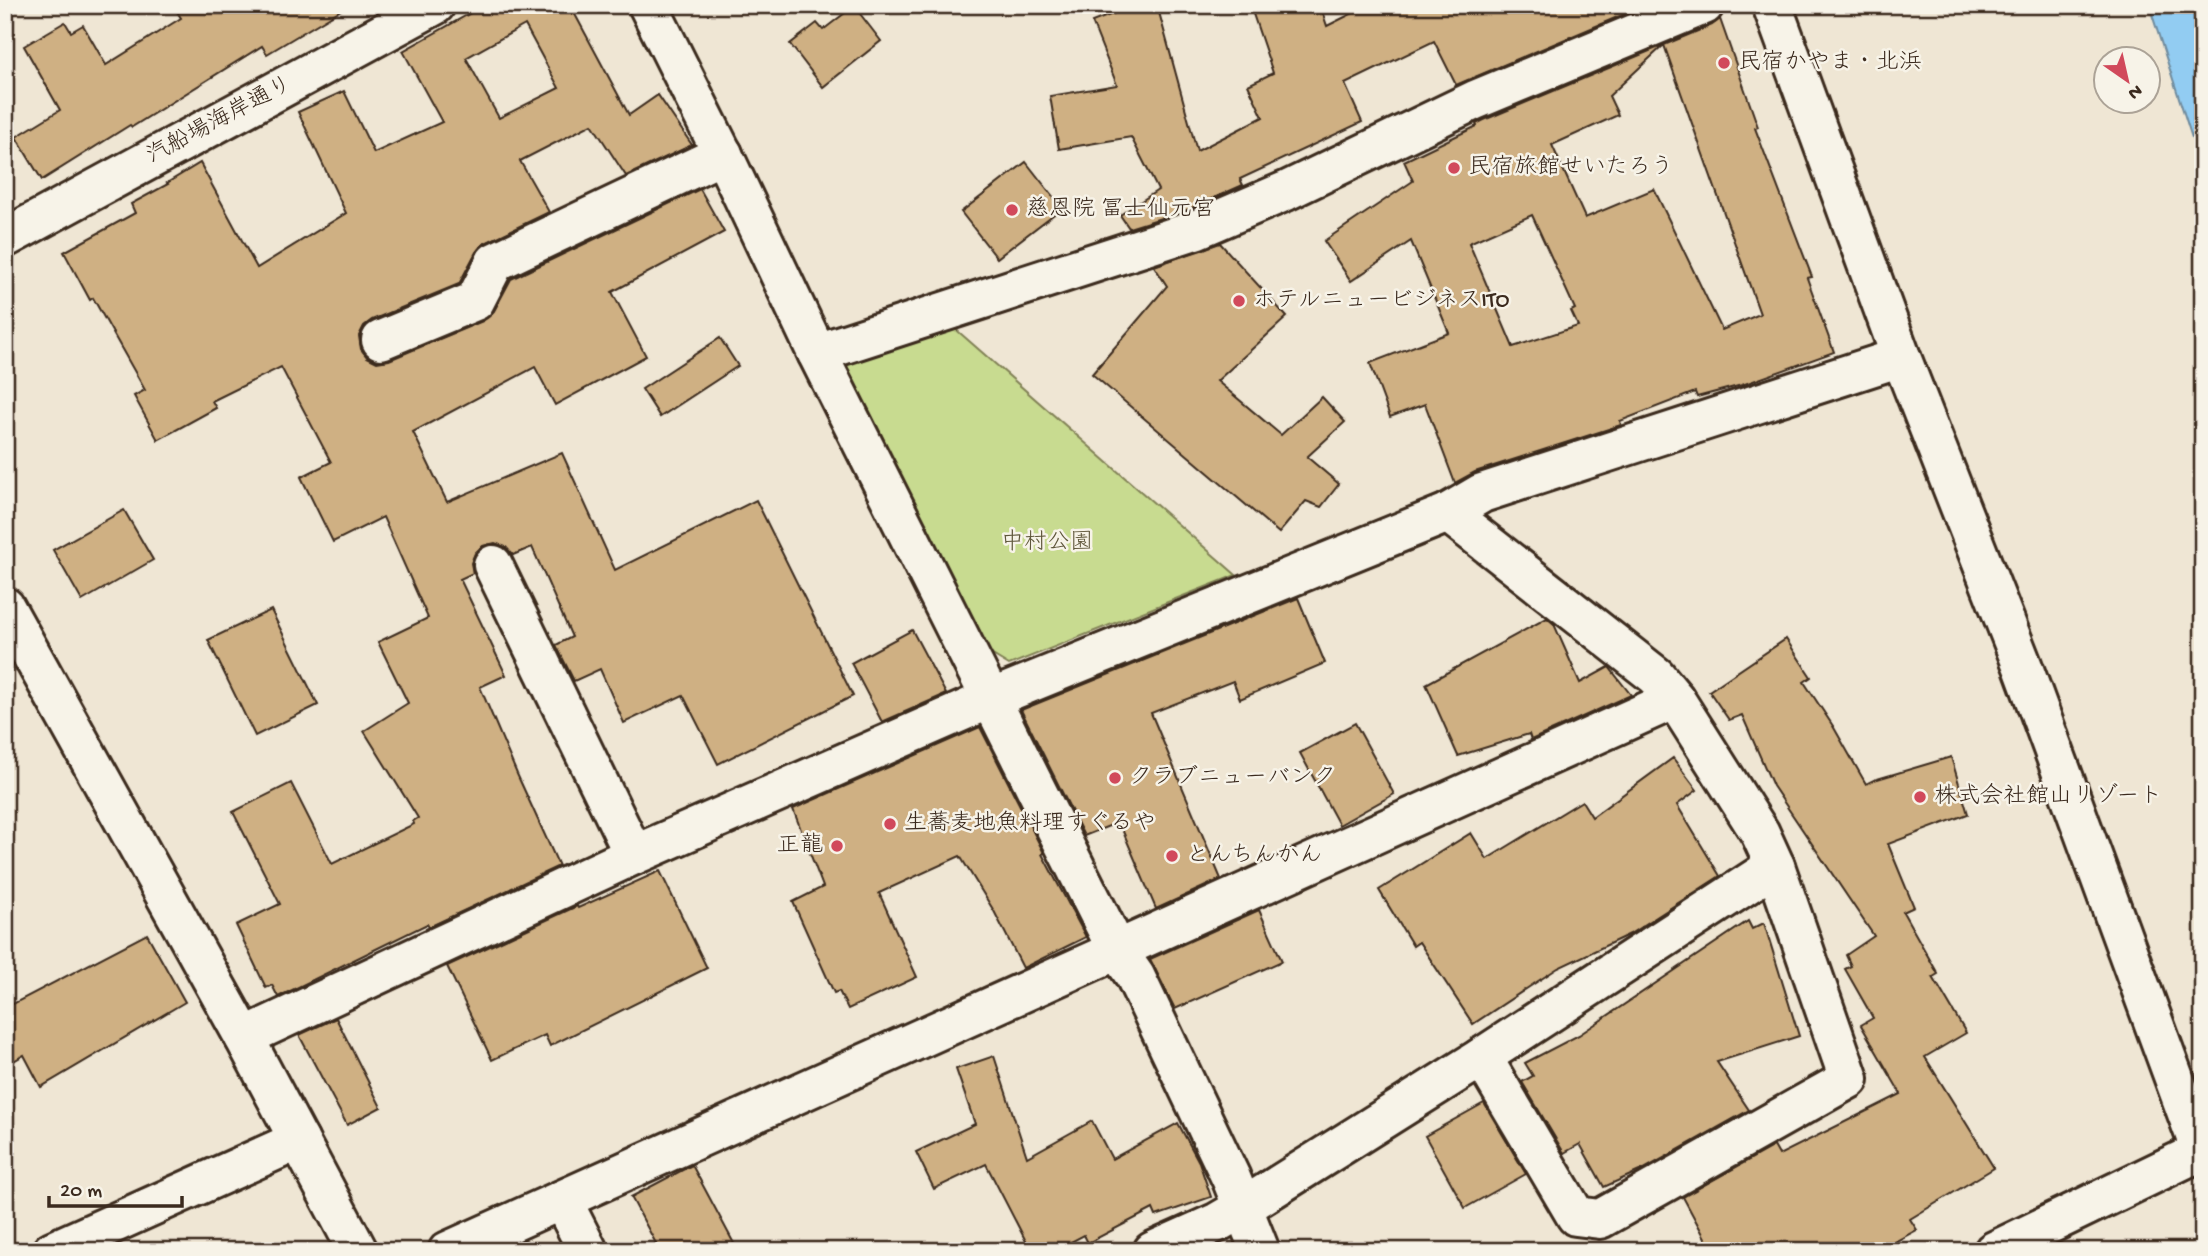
<svg xmlns="http://www.w3.org/2000/svg" width="2208" height="1256" font-family="'Gochi Hand','Klee One',sans-serif">
	<style>
		.green { fill: #c8db90; stroke: #828257; stroke-width: 2 }
		.water { fill: #92ccf2; stroke: #6f8b9d; stroke-width: 2 }
		.building { fill: #cfb083; stroke: #3b2a1e; stroke-width: 2; fill-rule: evenodd }
		.lines { fill: none; stroke-linecap: round; stroke-linejoin: round }
		.street-casing { stroke: #3b2a1e; stroke-width: 44 }
		.secondary-casing { stroke: #3b2a1e; stroke-width: 44 }
		.street { stroke: #f7f3e8; stroke-width: 38 }
		.secondary { stroke: #f7f3e8; stroke-width: 38 }
		.poi-dot { fill: #d1495b; stroke: #f7f3e8; stroke-width: 2.5 }
		.labels { text-anchor: middle; dominant-baseline: central; stroke-width: 5; stroke-linejoin: round; paint-order: stroke }
		.poi-label { font-size: 23px; fill: #3b2a1e; stroke: #f7f3e8; text-anchor: start }
		.street-label { font-size: 23px; fill: #3b2a1e; stroke: #f7f3e8 }
		.park-label { font-size: 23px; fill: #5e563a; stroke: #f7f3e8 }
	</style>
	<rect width="100%" height="100%" fill="#efe6d4"/>
	<filter id="ink" filterUnits="userSpaceOnUse"><feTurbulence type="fractalNoise" baseFrequency=".0143" numOctaves="2"/><feDisplacementMap in="SourceGraphic" scale="14" xChannelSelector="R" yChannelSelector="G"/><feConvolveMatrix kernelMatrix="1 2 1 2 8 2 1 2 1" color-interpolation-filters="sRGB"/></filter>
	<g filter="url(#ink)">
		<polygon class="green" points="952,326 1236,575 1009,665 991,654 840,360"/>
		<polygon class="water" points="2149,5 2203,5 2203,172"/>
		<g class="building">
			<polygon points="173,5 349,5 267,54 262,46 132,127 130,125 42,180 16,137 60,110 24,46 65,22 71,32 83,25 106,65 181,18"/>
			<path d="M485,5H570L629,115L658,95L692,145L626,176L592,124L520,161L549,212L485,243L476,252L459,284L372,320L364,326L359,336L361,349L367,357L377,362L389,360L483,321L494,311L511,279L700,189L724,232L612,292L646,356L555,405L535,367L413,432L447,502L562,453L615,570L756,500L853,696L718,764L683,695L624,723L600,669L574,681L556,645L572,637L532,547L513,555L506,547L495,543L483,546L475,553L471,563L473,573L460,579L506,675L480,687L517,774L559,866L429,927L427,924L278,997L272,985L266,988L236,925L280,904L233,812L291,783L332,864L414,824L413,821L418,818L364,731L408,703L378,642L428,618L383,517L333,542L301,477L331,462L281,367L212,401L216,408L158,440L134,396L145,390L93,298L90,300L64,252L135,213L131,204L168,184L167,183L200,163L257,268L346,213L298,112L344,91L374,153L442,122L403,51ZM525,25L559,88L499,118L466,58Z"/>
			<polygon points="1136,5 1157,5 1197,151 1263,117 1248,85 1273,73 1250,5 1320,5 1327,26 1369,5 1646,5 1456,85 1434,41 1345,84 1362,122 1240,179 1243,185 1187,210 1129,228 1120,215 1158,190 1131,137 1059,149 1050,96 1117,85 1092,22"/>
			<polygon points="854,6 881,41 823,87 790,44 817,23 823,30"/>
			<path d="M1720,19L1758,127L1755,128L1812,277L1807,278L1834,352L1742,385L1697,397L1695,392L1620,421L1621,425L1475,472L1455,483L1425,404L1390,417L1370,363L1449,333L1411,241L1351,281L1324,241L1413,181L1404,161L1477,126L1476,124L1484,120L1664,45L1609,96L1618,115L1552,145L1585,218L1654,189L1722,330L1760,314L1664,45L1712,25ZM1532,215L1575,309L1571,311L1578,326L1513,347L1469,243Z"/>
			<polygon points="1026,162 1062,208 997,258 961,212"/>
			<polygon points="1220,243 1287,317 1217,381 1281,435 1322,397 1345,422 1307,457 1339,484 1321,507 1306,501 1279,533 1092,374 1167,286 1154,266"/>
			<polygon points="720,338 738,366 660,417 642,389"/>
			<polygon points="124,510 153,560 82,601 53,550"/>
			<polygon points="1298,598 1325,663 1240,699 1233,681 1151,713 1221,879 1156,909 1119,822 1084,836 1021,710"/>
			<polygon points="271,610 318,705 255,736 208,640"/>
			<polygon points="1547,618 1554,624 1580,683 1609,667 1631,695 1531,740 1529,734 1458,756 1426,684"/>
			<polygon points="912,630 946,694 882,722 851,663"/>
			<polygon points="1786,639 1811,677 1804,682 1833,726 1866,784 1874,780 1951,757 1968,814 1888,844 1914,907 1903,912 1938,974 1933,977 1966,1033 1925,1057 1994,1168 1910,1219 1917,1230 1878,1251 1712,1251 1683,1197 1774,1146 1779,1155 1901,1094 1861,1025 1873,1018 1845,969 1851,966 1846,955 1874,936 1773,786 1742,715 1729,720 1709,691"/>
			<polygon points="1355,723 1394,794 1339,825 1300,753"/>
			<polygon points="980,727 1044,853 1042,854 1086,937 1023,968 994,911 960,856 879,893 917,977 848,1009 839,991 834,993 793,902 823,887 793,809"/>
			<polygon points="1673,758 1697,790 1677,805 1720,876 1630,934 1558,968 1473,1024 1419,942 1413,946 1379,890 1471,833 1487,859 1582,801 1592,817"/>
			<polygon points="660,871 707,968 550,1046 545,1035 492,1060 447,966 577,906 578,908"/>
			<polygon points="1259,910 1282,961 1175,1009 1150,959"/>
			<polygon points="1748,921 1752,929 1764,923 1799,1036 1717,1062 1749,1110 1644,1169 1604,1187 1580,1144 1564,1153 1522,1082 1533,1076 1525,1063 1579,1035"/>
			<polygon points="147,934 185,1002 41,1087 24,1055 5,1066 5,1008"/>
			<polygon points="336,1018 381,1107 347,1125 299,1035"/>
			<polygon points="994,1056 1027,1157 1092,1121 1112,1159 1178,1123 1199,1162 1211,1197 1156,1216 1153,1209 1088,1243 1084,1235 1054,1251 1031,1251 986,1164 934,1189 916,1152 975,1124 956,1069"/>
			<polygon points="1484,1103 1526,1174 1465,1208 1425,1136"/>
			<polygon points="692,1165 738,1251 660,1251 631,1197"/>
		</g>
		<g class="lines">
			<g class="street-casing">
				<g id="street">
					<polyline points="648,5 728,165 817,353 1117,950 1135,976 1231,1178 1260,1251"/>
					<polyline points="381,340 475,301 495,262 723,154"/>
					<polyline points="817,353 1195,230 1286,191 1475,100 1704,5"/>
					<polyline points="493,565 634,855"/>
					<polyline points="5,607 244,1037 358,1251"/>
					<polyline points="244,1037 634,855 990,699 1448,513 1482,493 1901,357"/>
					<polyline points="1482,1057 1576,1216 1600,1219 1849,1079 1775,866"/>
					<polyline points="562,1200 588,1251"/>
					<polyline points="52,1251 299,1140"/>
					<polyline points="448,1251 1675,699"/>
					<polyline points="1153,1251 1218,1222 1242,1208 1482,1057 1775,866 1760,833 1675,699 1656,676 1448,513"/>
				</g>
			</g>
			<g class="secondary-casing">
				<g id="secondary">
					<polyline points="1772,5 1901,357 2023,667 2203,1157"/>
					<polyline points="5,238 435,5"/>
					<polyline points="1994,1251 2201,1151"/>
				</g>
			</g>
			<use href="#street" class="street"/>
			<use href="#secondary" class="secondary"/>
		</g>
	</g>
	<g class="poi-dot">
		<circle cx="1724" cy="63" r="7"/>
		<circle cx="1454" cy="168" r="7"/>
		<circle cx="1012" cy="210" r="7"/>
		<circle cx="1239" cy="301" r="7"/>
		<circle cx="1115" cy="778" r="7"/>
		<circle cx="1920" cy="797" r="7"/>
		<circle cx="890" cy="824" r="7"/>
		<circle cx="837" cy="846" r="7"/>
		<circle cx="1172" cy="856" r="7"/>
	</g>
	<g class="labels">
		<g class="poi-label">
			<text x="1738" y="63">民宿かやま・北浜</text>
			<text x="1468" y="168">民宿旅館せいたろう</text>
			<text x="1026" y="210">慈恩院 冨士仙元宮</text>
			<text x="1253" y="301">ホテルニュービジネスITO</text>
			<text x="1129" y="778">クラブニューバンク</text>
			<text x="1934" y="797">株式会社館山リゾート</text>
			<text x="904" y="824">生蕎麦地魚料理すぐるや</text>
			<text x="823" y="846" text-anchor="end">正龍</text>
			<text x="1186" y="856">とんちんかん</text>
		</g>
		<g class="street-label">
			<text transform="translate(220 121) rotate(-28)">汽船場海岸通り</text>
		</g>
		<g class="park-label">
			<text x="1047" y="543">中村公園</text>
		</g>
	</g>
	<rect width="2208" height="1256" fill="none" stroke="#f7f3e8" stroke-width="28"/>
	<rect x="14" y="14" width="2180" height="1228" fill="none" stroke="#3b2a1e" stroke-width="2.5" filter="url(#ink)"/>
	<g transform="translate(2127 80) rotate(146)"><circle r="33" fill="#f7f3e8" stroke="#aca397" stroke-width="2"/>
	<path d="M0-5L12 26L0 18L-12 26Z" fill="#d1495b"/>
	<text y="-10" font-size="19" font-weight="bold" text-anchor="middle" fill="#3b2a1e">N</text>
	</g>
	<path d="M49 1196v10h133v-10" fill="none" stroke="#3b2a1e" stroke-width="3.5"/>
	<text x="60" y="1196" font-size="21" fill="#3b2a1e" stroke="#f7f3e8" stroke-width="5" paint-order="stroke">20 m</text>
</svg>
